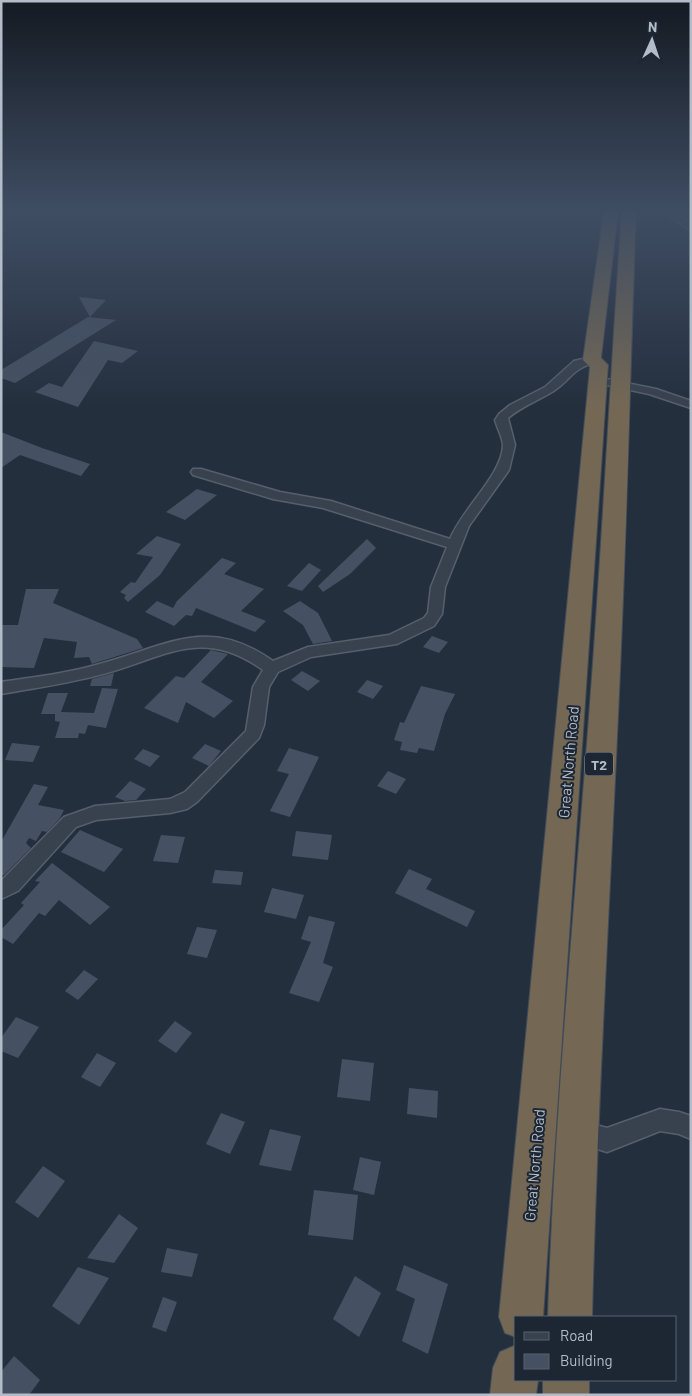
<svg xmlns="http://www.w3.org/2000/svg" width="692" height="1396" font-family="Barlow,sans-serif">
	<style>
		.building { fill: #455162 }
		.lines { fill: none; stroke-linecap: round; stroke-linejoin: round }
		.street-casing { stroke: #565f6c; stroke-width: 3 }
		.highway-casing { stroke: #434c59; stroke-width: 2 }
		.street { fill: #38414e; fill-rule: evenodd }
		.highway { fill: #746855; fill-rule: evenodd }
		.labels { text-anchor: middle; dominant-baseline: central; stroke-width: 4; stroke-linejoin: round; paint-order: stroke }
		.shield { fill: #1d2633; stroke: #878f9c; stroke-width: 1 }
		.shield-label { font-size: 14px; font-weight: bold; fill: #b4bcc9 }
		.street-label { font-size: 15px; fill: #b4bcc9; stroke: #1d2633 }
	</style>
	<rect width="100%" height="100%" fill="#242f3e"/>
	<g class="building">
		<polygon points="79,297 106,300 90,317"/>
		<polygon points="88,317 116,320 15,383 1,378 1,370"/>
		<polygon points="94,341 138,351 122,363 108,360 78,407 35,392 49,383 62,387"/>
		<polygon points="1,432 42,448 90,464 81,476 20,455 1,468"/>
		<polygon points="197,489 217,495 185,520 166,512"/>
		<polygon points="157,536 181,544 160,575 128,602 124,598 126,595 120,592 131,582 135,583 153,557 136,554"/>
		<polygon points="367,539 376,548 350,574 323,592 318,586"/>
		<polygon points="222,558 236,563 224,574 264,589 241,611 266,621 255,632 196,608 192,616 186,615 174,626 145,612 157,601 173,608 177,601"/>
		<polygon points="309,563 321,570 302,591 287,586"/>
		<polygon points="26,589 59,589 53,603 137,639 143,648 92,664 89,657 74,658 77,642 44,638 34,668 1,667 1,625 18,625"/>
		<polygon points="300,601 318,613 332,641 313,644 303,625 283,611"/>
		<polygon points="432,636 448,642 439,653 423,647"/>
		<polygon points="211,650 228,654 201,682 233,701 214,718 186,702 178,723 144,708 176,676 184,678"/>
		<polygon points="302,671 320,681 308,691 291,680"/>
		<polygon points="114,673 111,686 90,686 92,679"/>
		<polygon points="367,680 383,686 373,699 357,692"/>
		<polygon points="421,686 455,694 445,714 434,751 419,748 417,753 400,750 402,742 394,740 400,722 404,723"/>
		<polygon points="102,688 118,689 106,728 88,725 85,734 79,733 78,738 55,738 60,722 55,721 55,714 41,714 48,693 68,693 61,712 94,713"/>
		<polygon points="12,743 40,746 33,762 5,760"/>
		<polygon points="205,744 221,751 209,766 192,758"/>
		<polygon points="289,748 319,757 290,817 270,811 289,774 277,771"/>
		<polygon points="143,749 160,756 150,767 134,759"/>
		<polygon points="388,771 406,779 396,794 377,786"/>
		<polygon points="130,781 146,789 136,800 125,801 115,797"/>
		<polygon points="34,784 48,787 38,805 64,810 60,818 47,832 42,831 36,841 29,838 26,843 31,848 4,875 1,875 1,842"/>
		<polygon points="80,830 123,849 104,872 61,852"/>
		<polygon points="296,831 332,835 328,860 292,856"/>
		<polygon points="161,835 185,837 178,863 153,861"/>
		<polygon points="52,863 110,907 90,925 59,900 45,916 39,913 13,944 1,937 1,930 24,905 21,903 40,882 35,881"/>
		<polygon points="409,869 432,879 426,889 475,911 467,927 395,893"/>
		<polygon points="215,870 243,872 241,885 212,883"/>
		<polygon points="272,888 304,895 296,919 264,912"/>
		<polygon points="309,916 335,922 323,963 333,967 319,1002 289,993 311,942 301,939"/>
		<polygon points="197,927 217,930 207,958 187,954"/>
		<polygon points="84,970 98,979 78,1000 65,991"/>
		<polygon points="16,1017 39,1027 18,1058 1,1051 1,1038"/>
		<polygon points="175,1021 192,1033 176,1053 158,1041"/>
		<polygon points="97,1053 116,1063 100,1087 81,1077"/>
		<polygon points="342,1059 374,1063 370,1101 337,1097"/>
		<polygon points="409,1088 438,1091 437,1118 407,1114"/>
		<polygon points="221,1113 245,1122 230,1154 206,1144"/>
		<polygon points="270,1129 301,1136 291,1171 259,1165"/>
		<polygon points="360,1157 381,1162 374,1195 353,1190"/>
		<polygon points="43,1166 65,1181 38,1218 15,1202"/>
		<polygon points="314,1190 358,1195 353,1240 308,1235"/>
		<polygon points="119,1214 138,1228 114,1263 87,1258"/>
		<polygon points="167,1248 198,1254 192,1277 161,1272"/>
		<polygon points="404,1265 448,1284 428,1354 402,1341 415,1299 396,1290"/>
		<polygon points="78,1267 109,1278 79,1325 52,1306"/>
		<polygon points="355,1276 381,1293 359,1337 333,1319"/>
		<polygon points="163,1297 177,1302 166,1332 152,1327"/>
		<polygon points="14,1356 40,1380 29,1395 1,1395 1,1372"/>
	</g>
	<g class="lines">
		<g class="street-casing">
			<g id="street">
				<polygon points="663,211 672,211 691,224 691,231"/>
				<path d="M592,357L596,358V362C571,369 571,380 552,392C537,401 521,407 508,418L515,445L509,470L469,526L445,587L442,614L434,626L397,644L311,657L278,672L269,687L264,725L259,738L197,802L187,809L170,813L96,820L76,827L18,891L1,899V881L64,817L95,806L170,799L185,792L246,731L253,687L263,670C202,626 166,657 103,674C70,683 35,688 1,694V682C35,677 70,673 103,663C169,645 208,615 273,661L308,647L389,635L424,618L428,613L431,587L447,547L323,508L273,499L193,475L191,472L193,469H201L280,492L331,501L450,539C462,509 501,476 503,446C503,438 497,428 495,420L499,414L510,405L545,387L574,361Z"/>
				<polygon points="597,377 656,389 691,401 691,408 649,394 593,382 593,378"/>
				<polygon points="660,1109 679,1112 691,1116 691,1139 679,1134 660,1131 607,1152 569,1140 565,1132 569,1124 577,1120 607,1128"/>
			</g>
		</g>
		<g class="highway-casing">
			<g id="highway">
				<polygon points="604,211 618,211 601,358 608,365 543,1317 516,1317 516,1337 505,1333 499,1317 590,367 583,360"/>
				<path d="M622,211H636C631,331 629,452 624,572C615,821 598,1069 592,1317H548C554,1117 574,917 589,717C602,548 610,380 622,211Z"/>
				<polygon points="516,1345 516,1380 538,1380 536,1395 490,1395 493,1368 500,1352"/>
				<rect x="543" y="1380" width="46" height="15"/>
			</g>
		</g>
		<use href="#street" class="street"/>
		<use href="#highway" class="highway"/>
	</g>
	<linearGradient id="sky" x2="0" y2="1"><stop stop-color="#141a22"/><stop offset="0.52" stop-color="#3f4d63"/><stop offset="1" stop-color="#3f4d63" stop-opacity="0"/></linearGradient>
	<rect width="692" height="406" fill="url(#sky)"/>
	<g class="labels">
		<rect class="shield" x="585" y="752.5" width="28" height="23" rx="4"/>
		<g class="shield-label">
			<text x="599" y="764">T2</text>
		</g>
		<g class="street-label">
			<text transform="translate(568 762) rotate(-85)">Great North Road</text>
			<text transform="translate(534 1165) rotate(-85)">Great North Road</text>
		</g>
	</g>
	<rect width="692" height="1396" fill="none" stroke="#b4bcc9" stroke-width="5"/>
	<rect x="514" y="1316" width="162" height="65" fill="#1d2633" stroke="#59626f"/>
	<rect x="524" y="1332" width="25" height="8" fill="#38414e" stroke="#59626f"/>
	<text x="560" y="1341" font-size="15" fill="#b4bcc9">Road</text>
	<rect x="524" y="1354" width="25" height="15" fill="#455162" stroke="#59626f"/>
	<text x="560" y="1366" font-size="15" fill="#b4bcc9">Building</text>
	<g transform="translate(652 40) rotate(3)" stroke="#1d2633" stroke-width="4" paint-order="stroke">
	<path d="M0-4L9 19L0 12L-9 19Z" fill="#b4bcc9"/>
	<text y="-8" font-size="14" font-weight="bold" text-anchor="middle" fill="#b4bcc9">N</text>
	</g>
</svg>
